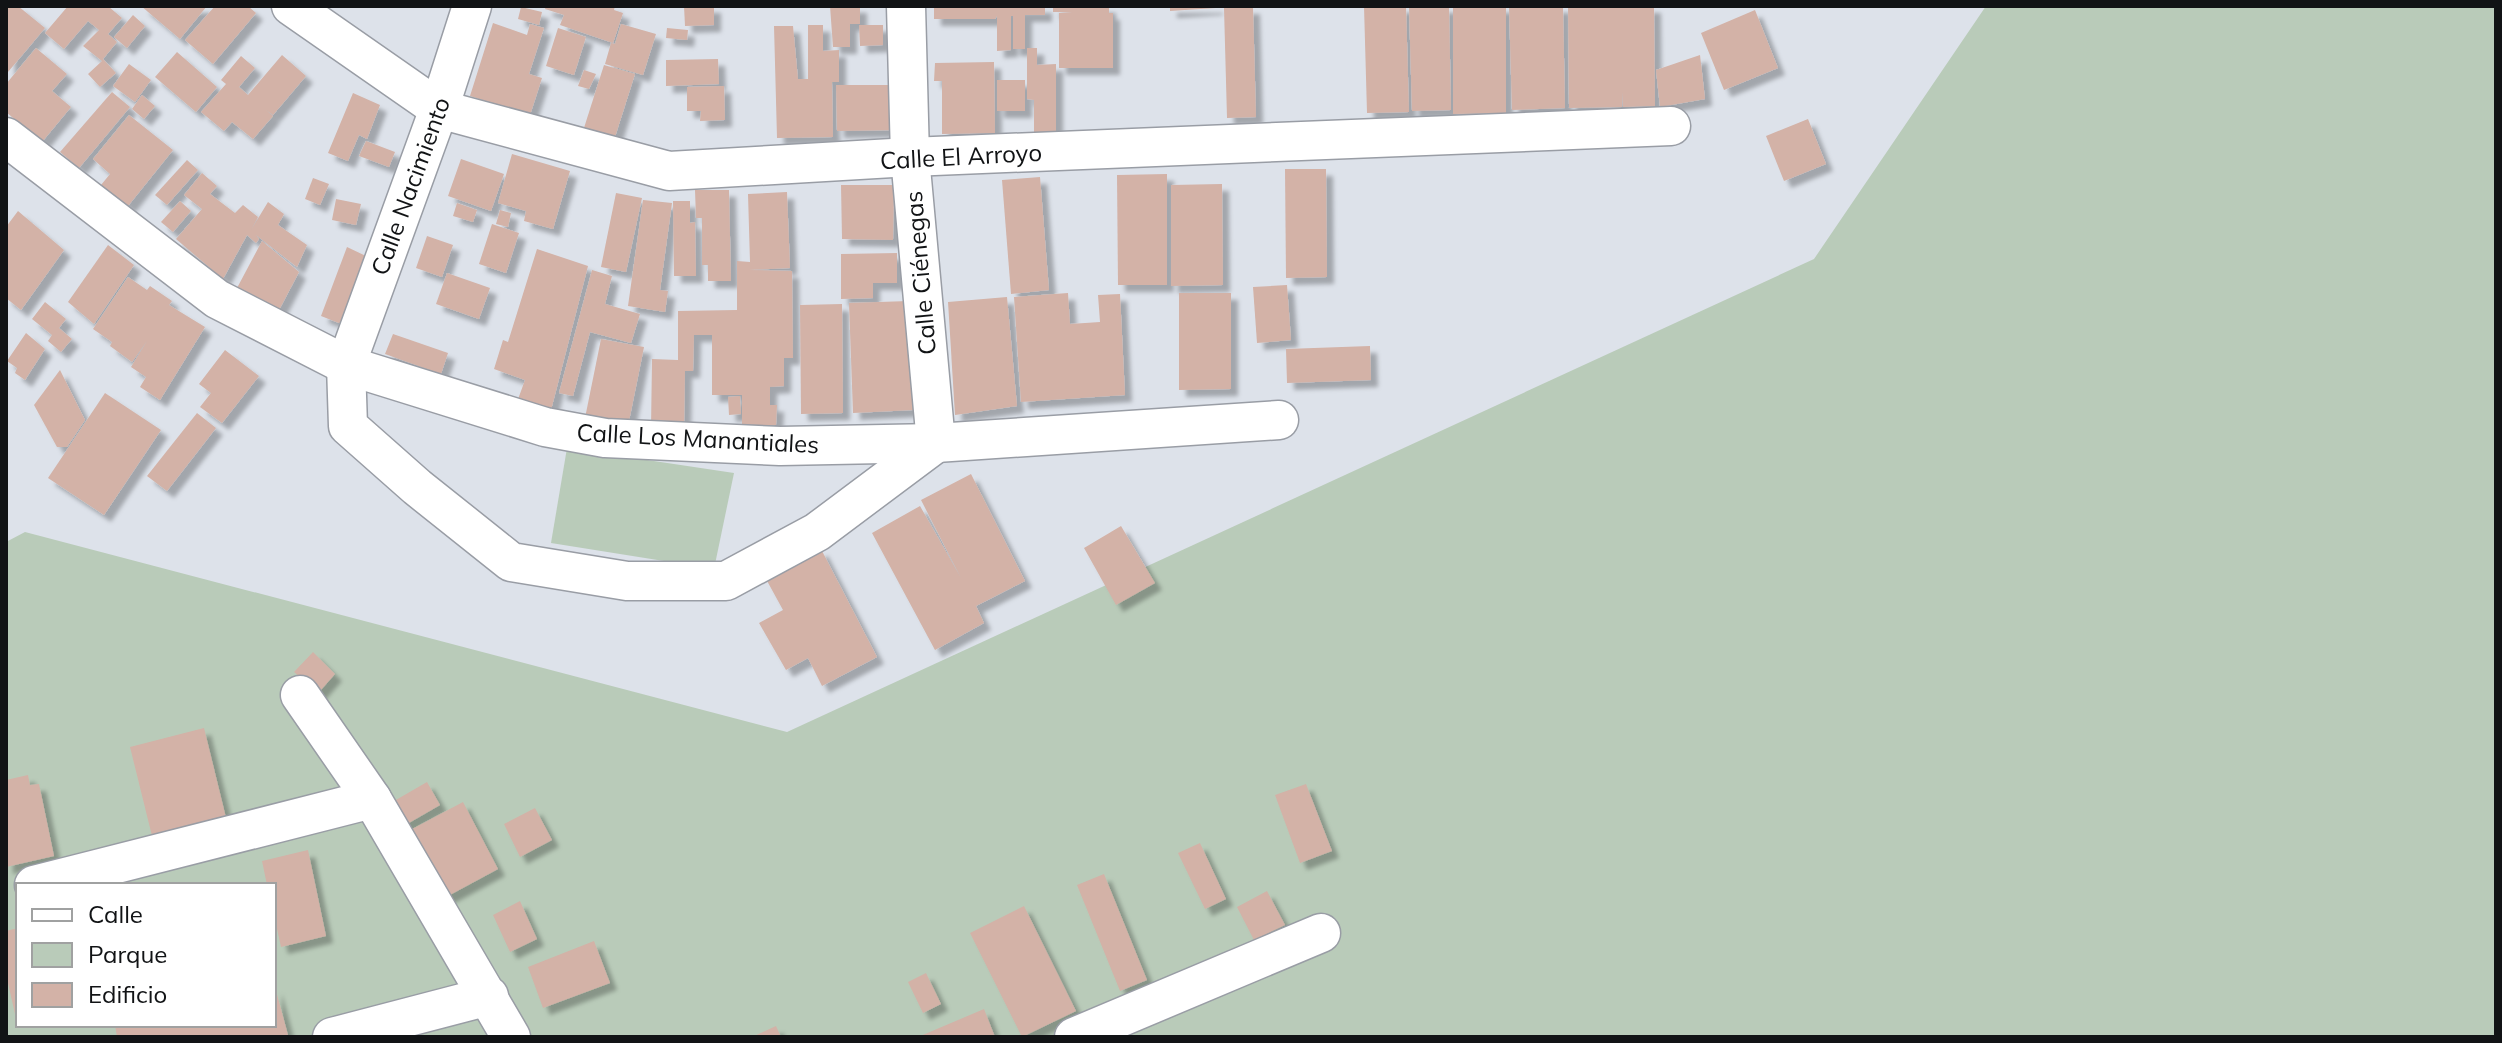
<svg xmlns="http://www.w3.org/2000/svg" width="2502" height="1043" font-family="Mulish,sans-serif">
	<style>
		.green { fill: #b9cbb9; fill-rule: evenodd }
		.building { fill: #d3b2a7; filter: url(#shadow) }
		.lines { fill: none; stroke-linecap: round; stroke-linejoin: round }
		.street-casing { stroke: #999da5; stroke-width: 41 }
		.street { stroke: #fff; stroke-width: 38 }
		.labels { text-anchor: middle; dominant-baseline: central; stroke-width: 6; stroke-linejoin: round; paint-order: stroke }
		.street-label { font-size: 24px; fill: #111315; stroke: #fff }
	</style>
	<defs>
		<filter id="shadow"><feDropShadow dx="7" dy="7" stdDeviation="2" flood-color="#0004"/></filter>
	</defs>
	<rect width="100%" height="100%" fill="#dde2ea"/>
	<g class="green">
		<path d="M1986,6H2496V1037H6V542L25,532L787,732L1814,259ZM18,885H274V1025H18Z"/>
		<polygon points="567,448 734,473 714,569 551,543"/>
	</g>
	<g class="building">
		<polygon points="6,6 18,6 45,28 8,72"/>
		<polygon points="68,6 108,6 122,18 108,34 117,42 103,59 116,73 100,87 88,74 102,61 83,46 99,30 88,21 64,49 45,33"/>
		<polygon points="141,6 207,6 180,39"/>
		<polygon points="215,6 248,6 256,13 213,64 185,40"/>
		<polygon points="546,6 615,6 614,10 623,13 613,43 560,25 564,15 545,9"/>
		<polygon points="684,6 714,6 714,25 685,26"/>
		<polygon points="830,6 860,6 860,24 850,24 850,47 833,47"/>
		<polygon points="934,6 1045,6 1045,15 1025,15 1025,49 1013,49 1013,16 1011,16 1011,50 997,51 997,16 995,19 934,19"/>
		<polygon points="1053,6 1109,6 1109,13 1113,13 1113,68 1059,68 1059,13 1072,12 1053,12"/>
		<polygon points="1170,6 1216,6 1216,8 1170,11"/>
		<polygon points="1364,6 1406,6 1409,112 1367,113"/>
		<polygon points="1409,6 1449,6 1451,110 1412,111"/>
		<polygon points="1453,6 1506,6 1506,113 1453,114"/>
		<polygon points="1509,6 1563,6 1565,108 1512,110"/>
		<polygon points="1568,6 1654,6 1655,106 1623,107 1622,92 1622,107 1569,108"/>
		<polygon points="521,7 542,12 539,25 518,19"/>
		<polygon points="1253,7 1256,117 1227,118 1224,8"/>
		<polygon points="1755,10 1778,68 1724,90 1701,33"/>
		<polygon points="133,15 145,26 127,48 114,37"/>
		<polygon points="493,23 527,35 530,24 544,28 529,74 542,78 530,115 470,96"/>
		<polygon points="621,24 656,34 643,75 605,64 611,43 615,44"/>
		<polygon points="808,25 823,25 823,51 839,50 839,82 832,82 833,137 777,138 774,26 793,26 798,79 808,79"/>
		<polygon points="859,25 883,25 883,45 860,46"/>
		<polygon points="558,28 586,37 574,75 546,66"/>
		<polygon points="667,28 688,30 687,40 666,38"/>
		<polygon points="36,48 67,74 52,91 71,107 42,142 6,112 6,84"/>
		<polygon points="1027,48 1037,48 1037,65 1056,64 1056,135 1034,134 1034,100 1027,99"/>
		<polygon points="177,52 217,87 196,112 155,77"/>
		<polygon points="282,55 306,76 273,115 266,110 273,116 253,139 232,122 224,131 201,112 226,84 221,80 241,56 255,68 239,87 248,95"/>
		<polygon points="1700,55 1705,99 1660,107 1656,70"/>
		<polygon points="718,59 719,84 666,86 666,60"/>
		<polygon points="994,62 995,133 942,134 942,81 934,81 935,63"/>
		<polygon points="129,64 151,80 135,102 113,86"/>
		<polygon points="604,65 635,74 614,140 583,131"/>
		<polygon points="584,70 596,74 589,89 578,86"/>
		<rect x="997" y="80" width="28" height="31"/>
		<polygon points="836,85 900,85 901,130 837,131"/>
		<polygon points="724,86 725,120 700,121 701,111 687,111 687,87"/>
		<polygon points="112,92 130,107 79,168 60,152"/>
		<polygon points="353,93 380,105 367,139 359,135 348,161 328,153"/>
		<polygon points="142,95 155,106 144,119 132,109"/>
		<polygon points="129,115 173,150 128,206 101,185 110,174 93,159"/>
		<polygon points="1808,119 1826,164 1784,181 1766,136"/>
		<polygon points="366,141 395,152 389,167 359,156"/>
		<polygon points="512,154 570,171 553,229 524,221 526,211 498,203"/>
		<polygon points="461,159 504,174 491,211 448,196"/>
		<polygon points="187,160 198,170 167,205 155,195"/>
		<polygon points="1285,169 1326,169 1327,277 1286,278"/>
		<polygon points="202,173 217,186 210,194 235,213 243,205 258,217 251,230 268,202 284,214 278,225 307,245 297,267 256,235 259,239 256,243 247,235 223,279 176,239 202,209 184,195"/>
		<polygon points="1167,174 1167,285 1118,285 1117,175"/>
		<polygon points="1040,177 1049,290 1011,294 1002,180"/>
		<polygon points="313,178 329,184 320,205 305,199"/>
		<polygon points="1222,184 1223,285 1171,286 1171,185"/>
		<polygon points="841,185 894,185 893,240 842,239"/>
		<polygon points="695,190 729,190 731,281 708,281 708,265 702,265 702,218 696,218"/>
		<polygon points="787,192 790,268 749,270 792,271 793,358 784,358 784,386 770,387 770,405 777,405 776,425 742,426 742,395 712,395 712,335 694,335 693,371 685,371 684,430 651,429 652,359 678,360 678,311 737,310 737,261 750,262 748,194"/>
		<polygon points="616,193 642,198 626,272 601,267"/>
		<polygon points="336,199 361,204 356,225 332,220"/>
		<polygon points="643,200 672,203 660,290 668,291 665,312 628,306"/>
		<polygon points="180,201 191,211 173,232 161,222"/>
		<polygon points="673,201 690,201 690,223 695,222 696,276 674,276"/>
		<polygon points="457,203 477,210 473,222 453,216"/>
		<polygon points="500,210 511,213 508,227 496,224"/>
		<polygon points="18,211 64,250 21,310 6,298 6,227"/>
		<polygon points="492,224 519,233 506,273 479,264"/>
		<polygon points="427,236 453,245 442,277 416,268"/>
		<polygon points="262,241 299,272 279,310 237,288"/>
		<polygon points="108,245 134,265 94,324 68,302"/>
		<polygon points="347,247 368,257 344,325 321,316"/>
		<polygon points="537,249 588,266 550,414 517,402 525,380 494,369 503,340 508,342"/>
		<polygon points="897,253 897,283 873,283 873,298 841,299 841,254"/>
		<polygon points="592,270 612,276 605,304 640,314 631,343 590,332 573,396 559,393"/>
		<polygon points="447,273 490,288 479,319 436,304"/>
		<polygon points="128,277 147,290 150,286 172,301 169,305 205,327 160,400 140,387 146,377 131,367 147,341 132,362 110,346 112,342 93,329"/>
		<polygon points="1287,285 1291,340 1257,343 1253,287"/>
		<polygon points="1068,293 1070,324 1100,322 1098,295 1120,294 1125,395 1021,402 1014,297"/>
		<polygon points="1179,293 1231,293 1231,389 1179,390"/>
		<polygon points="1007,297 1017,406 955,415 948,302"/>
		<polygon points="909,301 913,410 853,413 849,303"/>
		<polygon points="45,302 66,319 59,328 72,339 61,352 48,341 52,335 32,319"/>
		<polygon points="842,304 843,413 801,414 800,305"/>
		<polygon points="26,333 45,349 25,380 15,373 17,368 7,361"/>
		<polygon points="393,334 448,353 441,374 385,354"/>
		<polygon points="601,339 644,347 628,426 585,418"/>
		<polygon points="1370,346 1371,380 1287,383 1286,349"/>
		<polygon points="225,350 259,376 222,423 200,407 211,393 199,384"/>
		<polygon points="60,370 85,420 67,447 57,447 34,405"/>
		<polygon points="105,393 161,430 104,515 48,478"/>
		<polygon points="740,396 741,414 729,415 728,397"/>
		<polygon points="197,413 216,428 167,491 147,476"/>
		<polygon points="971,474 1025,581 976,606 984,623 935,650 872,533 920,506 961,578 921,500"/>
		<polygon points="1121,526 1155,583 1116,605 1084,548"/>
		<polygon points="821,549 877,657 822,686 808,658 786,670 759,623 783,610 766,579"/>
		<polygon points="313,652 335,674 313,699 301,678 294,672"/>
		<polygon points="204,728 229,830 155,848 130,747"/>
		<polygon points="28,775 30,785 39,784 54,856 6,867 6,780"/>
		<polygon points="427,782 440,805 395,831 382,808"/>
		<polygon points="1306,784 1332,851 1300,863 1275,795"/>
		<polygon points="463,802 498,869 435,903 399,836"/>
		<polygon points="535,808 552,840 520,857 504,824"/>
		<polygon points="1200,843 1226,899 1205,909 1178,853"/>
		<polygon points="308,850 326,936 281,947 274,915 274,885 267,885 262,861"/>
		<polygon points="1104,874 1147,980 1120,991 1077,885"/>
		<polygon points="1267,891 1285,925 1254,940 1237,907"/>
		<polygon points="520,901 537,939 510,952 493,915"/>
		<polygon points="1024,906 1076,1011 1022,1037 970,933"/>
		<polygon points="18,928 18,1013 15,1014 6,974 6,931"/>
		<polygon points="594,941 610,983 543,1008 528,967"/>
		<polygon points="926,973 941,1004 923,1013 908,982"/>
		<polygon points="275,987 288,1035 280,1037 117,1037 115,1025 274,1025"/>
		<polygon points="984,1009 995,1037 918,1037"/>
		<polygon points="776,1026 781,1037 752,1037"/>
	</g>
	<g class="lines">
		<g class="street-casing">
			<g id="street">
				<polyline points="291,6 439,109 669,171 910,157 1671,126"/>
				<polyline points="472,6 439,109 346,365 348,426 417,487 511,562 627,581 726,581 817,532 936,443 910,157 906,6"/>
				<polyline points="6,137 217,299 346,365 545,427 605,438 780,446 936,443 1279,420"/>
				<polyline points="300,695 372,799 511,1037"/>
				<polyline points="34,885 372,799"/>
				<polyline points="332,1037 489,996"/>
				<polyline points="1074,1037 1321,933"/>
			</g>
		</g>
		<use href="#street" class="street"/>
	</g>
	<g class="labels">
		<g class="street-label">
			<text transform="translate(961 156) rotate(-3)">Calle El Arroyo</text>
			<text transform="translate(410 186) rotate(-70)">Calle Nacimiento</text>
			<text transform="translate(920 273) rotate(-95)">Calle Ciénegas</text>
			<text transform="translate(698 438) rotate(3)">Calle Los Manantiales</text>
		</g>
	</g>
	<rect width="2502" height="1043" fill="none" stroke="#111315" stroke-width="16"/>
	<rect x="16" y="883" width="260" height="144" fill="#ffffff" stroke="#a0a1a1" stroke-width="2"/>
	<rect x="32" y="909" width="40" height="12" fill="#ffffff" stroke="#a0a1a1" stroke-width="2"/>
	<text x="88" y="923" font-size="24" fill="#111315">Calle</text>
	<rect x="32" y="943" width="40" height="24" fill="#b9cbb9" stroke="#a0a1a1" stroke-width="2"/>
	<text x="88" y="963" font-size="24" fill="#111315">Parque</text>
	<rect x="32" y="983" width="40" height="24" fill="#d3b2a7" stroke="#a0a1a1" stroke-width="2"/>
	<text x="88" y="1003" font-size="24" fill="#111315">Edificio</text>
</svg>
